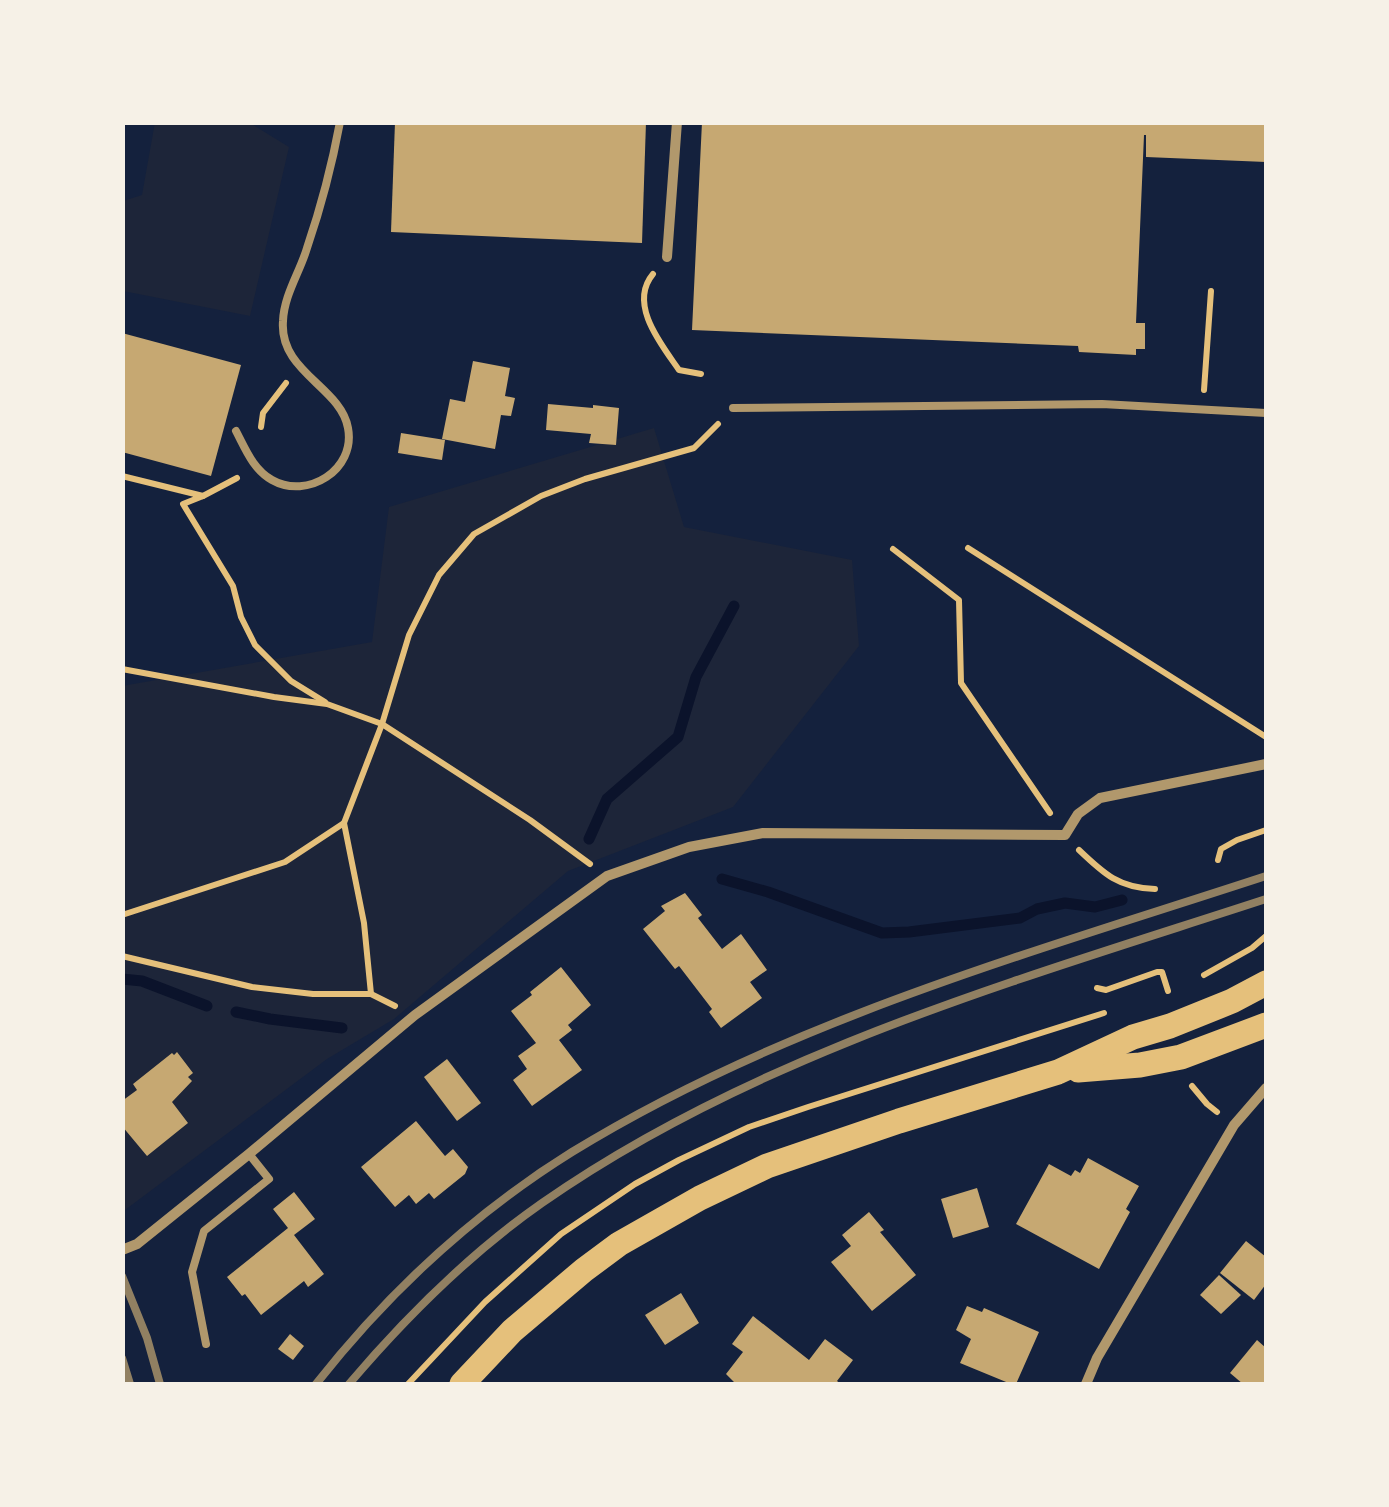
<svg xmlns="http://www.w3.org/2000/svg" width="1389" height="1507" font-family="Rubik,sans-serif">
	<style>
		.green { fill: #1d2539 }
		.lines { fill: none; stroke-linecap: round; stroke-linejoin: round }
		.stream { stroke: #0b132b; stroke-width: 11 }
		.building { fill: #c6a872 }
		.path { stroke: #e5c07b; stroke-width: 6 }
		.service { stroke: #b1986c; stroke-width: 8 }
		.minor { stroke: #b1986c; stroke-width: 10 }
		.primary { stroke: #e5c07b; stroke-width: 25 }
		.rail { stroke: #918062; stroke-width: 8 }
	</style>
	<rect width="100%" height="100%" fill="#14213d"/>
	<g class="green">
		<polygon points="155,122 250,123 289,147 250,316 123,291 123,201 142,195"/>
		<polygon points="654,428 684,527 852,560 859,646 733,807 568,871 394,1019 327,1059 125,1210 122,1207 122,686 372,642 389,507"/>
	</g>
	<g class="lines">
		<g class="stream">
			<polyline points="589,839 607,799 678,737 696,677 734,606"/>
			<polyline points="722,879 768,892 882,933 909,932 1020,918 1037,909 1065,903 1095,907 1122,900"/>
			<polyline points="122,979 142,981 207,1006"/>
			<polyline points="236,1012 270,1019 342,1028"/>
		</g>
	</g>
	<g class="building">
		<polygon points="395,122 646,122 642,243 391,232"/>
		<polygon points="702,122 1266,122 1266,162 1146,157 1146,135 1144,135 1136,323 1145,323 1145,349 1136,349 1136,355 1079,352 1078,346 692,330"/>
		<polygon points="122,333 241,365 211,476 122,452"/>
		<polygon points="473,361 510,368 505,396 515,398 511,416 501,415 495,449 442,439 450,399 465,402"/>
		<polygon points="548,404 593,408 593,405 619,408 616,445 589,443 591,434 546,430"/>
		<polygon points="401,433 445,440 442,460 398,453"/>
		<polygon points="685,893 702,915 698,918 722,949 741,934 767,970 750,982 762,998 721,1028 709,1012 712,1009 679,966 675,969 643,929 665,911 661,906"/>
		<polygon points="561,967 591,1005 568,1025 572,1030 559,1040 582,1070 532,1106 513,1080 527,1069 518,1056 536,1043 511,1011 532,995 530,992"/>
		<polygon points="177,1052 193,1073 188,1077 192,1081 172,1102 188,1123 147,1156 122,1126 122,1101 137,1090 133,1084 172,1053 174,1055"/>
		<polygon points="447,1059 481,1103 457,1121 424,1077"/>
		<polygon points="416,1121 445,1156 453,1149 468,1167 465,1174 434,1199 429,1193 416,1204 409,1195 395,1207 361,1167"/>
		<polygon points="1088,1158 1139,1186 1126,1209 1130,1212 1099,1269 1016,1224 1049,1164 1071,1176 1075,1170 1080,1173"/>
		<polygon points="977,1188 989,1227 953,1238 941,1199"/>
		<polygon points="294,1192 315,1219 294,1235 324,1274 308,1287 304,1281 261,1315 245,1294 242,1296 227,1277 288,1228 273,1209"/>
		<polygon points="869,1212 884,1230 880,1232 916,1275 872,1311 831,1262 851,1246 842,1235"/>
		<polygon points="1246,1241 1266,1257 1266,1284 1254,1300 1220,1273"/>
		<polygon points="1219,1275 1241,1295 1221,1314 1200,1295"/>
		<polygon points="681,1293 699,1323 665,1345 645,1315"/>
		<polygon points="967,1306 982,1312 984,1308 1039,1332 1016,1384 1011,1384 960,1363 971,1339 956,1330"/>
		<polygon points="753,1316 809,1360 825,1339 853,1360 837,1381 841,1384 736,1384 726,1374 743,1352 732,1344"/>
		<polygon points="290,1334 304,1346 293,1360 278,1349"/>
		<polygon points="1257,1340 1266,1348 1266,1384 1243,1384 1230,1373"/>
	</g>
	<g class="lines">
		<g class="path">
			<path d="M653,274C628,304 661,344 679,370L701,374"/>
			<polyline points="1204,390 1211,291"/>
			<polyline points="261,427 263,413 286,383"/>
			<polyline points="122,476 203,496 183,504 233,586 241,617 255,645 291,681 325,702"/>
			<polyline points="203,496 237,478"/>
			<polyline points="968,548 1266,737"/>
			<polyline points="893,549 959,600 961,683 1050,813"/>
			<polyline points="122,669 274,697 327,704 382,724 530,820 590,864"/>
			<polyline points="344,823 364,923 371,994"/>
			<path d="M1079,850C1104,874 1119,888 1155,889"/>
			<polyline points="1218,860 1221,849 1237,840 1266,830"/>
			<polyline points="122,915 285,862 344,823 382,724 409,635 439,575 474,534 541,496 585,479 694,448 718,424"/>
			<polyline points="122,956 252,987 313,994 371,994 395,1006"/>
			<polyline points="1204,975 1252,948 1266,936"/>
			<polyline points="1097,988 1106,990 1157,972 1162,972 1168,991"/>
			<polyline points="1192,1086 1207,1104 1217,1112"/>
			<polyline points="408,1384 485,1302 561,1234 635,1184 679,1160 749,1127 808,1107 1104,1013"/>
		</g>
		<g class="service">
			<polyline points="733,408 1102,404 1266,413"/>
			<path d="M236,431C246,450 253,469 272,480C307,500 356,470 348,428C341,387 279,372 283,321C284,295 300,272 307,248C321,207 332,165 340,122"/>
			<polyline points="206,1344 192,1272 204,1231 269,1179 249,1154"/>
		</g>
		<g class="minor">
			<polyline points="667,257 677,122"/>
			<polyline points="122,1250 137,1244 249,1154 415,1015 607,876 689,847 763,833 1065,835 1078,814 1100,798 1266,764"/>
			<polyline points="1086,1384 1097,1358 1234,1125 1266,1088"/>
		</g>
		<g class="primary">
			<polyline points="1078,1070 1140,1065 1181,1057 1266,1025"/>
			<polyline points="462,1384 512,1331 584,1270 619,1244 700,1198 767,1166 899,1121 1058,1072 1133,1037 1170,1026 1232,1001 1266,983"/>
		</g>
		<g class="rail">
			<polyline points="122,1276 147,1338 160,1384"/>
			<polyline points="122,1358 130,1384"/>
			<path d="M316,1384C387,1294 474,1213 572,1152C785,1021 1031,953 1266,876"/>
			<path d="M349,1384C406,1317 469,1254 542,1203C756,1053 1021,979 1266,899"/>
		</g>
	</g>
	<rect width="1389" height="1507" fill="none" stroke="#f6f1e7" stroke-width="250"/>
</svg>
